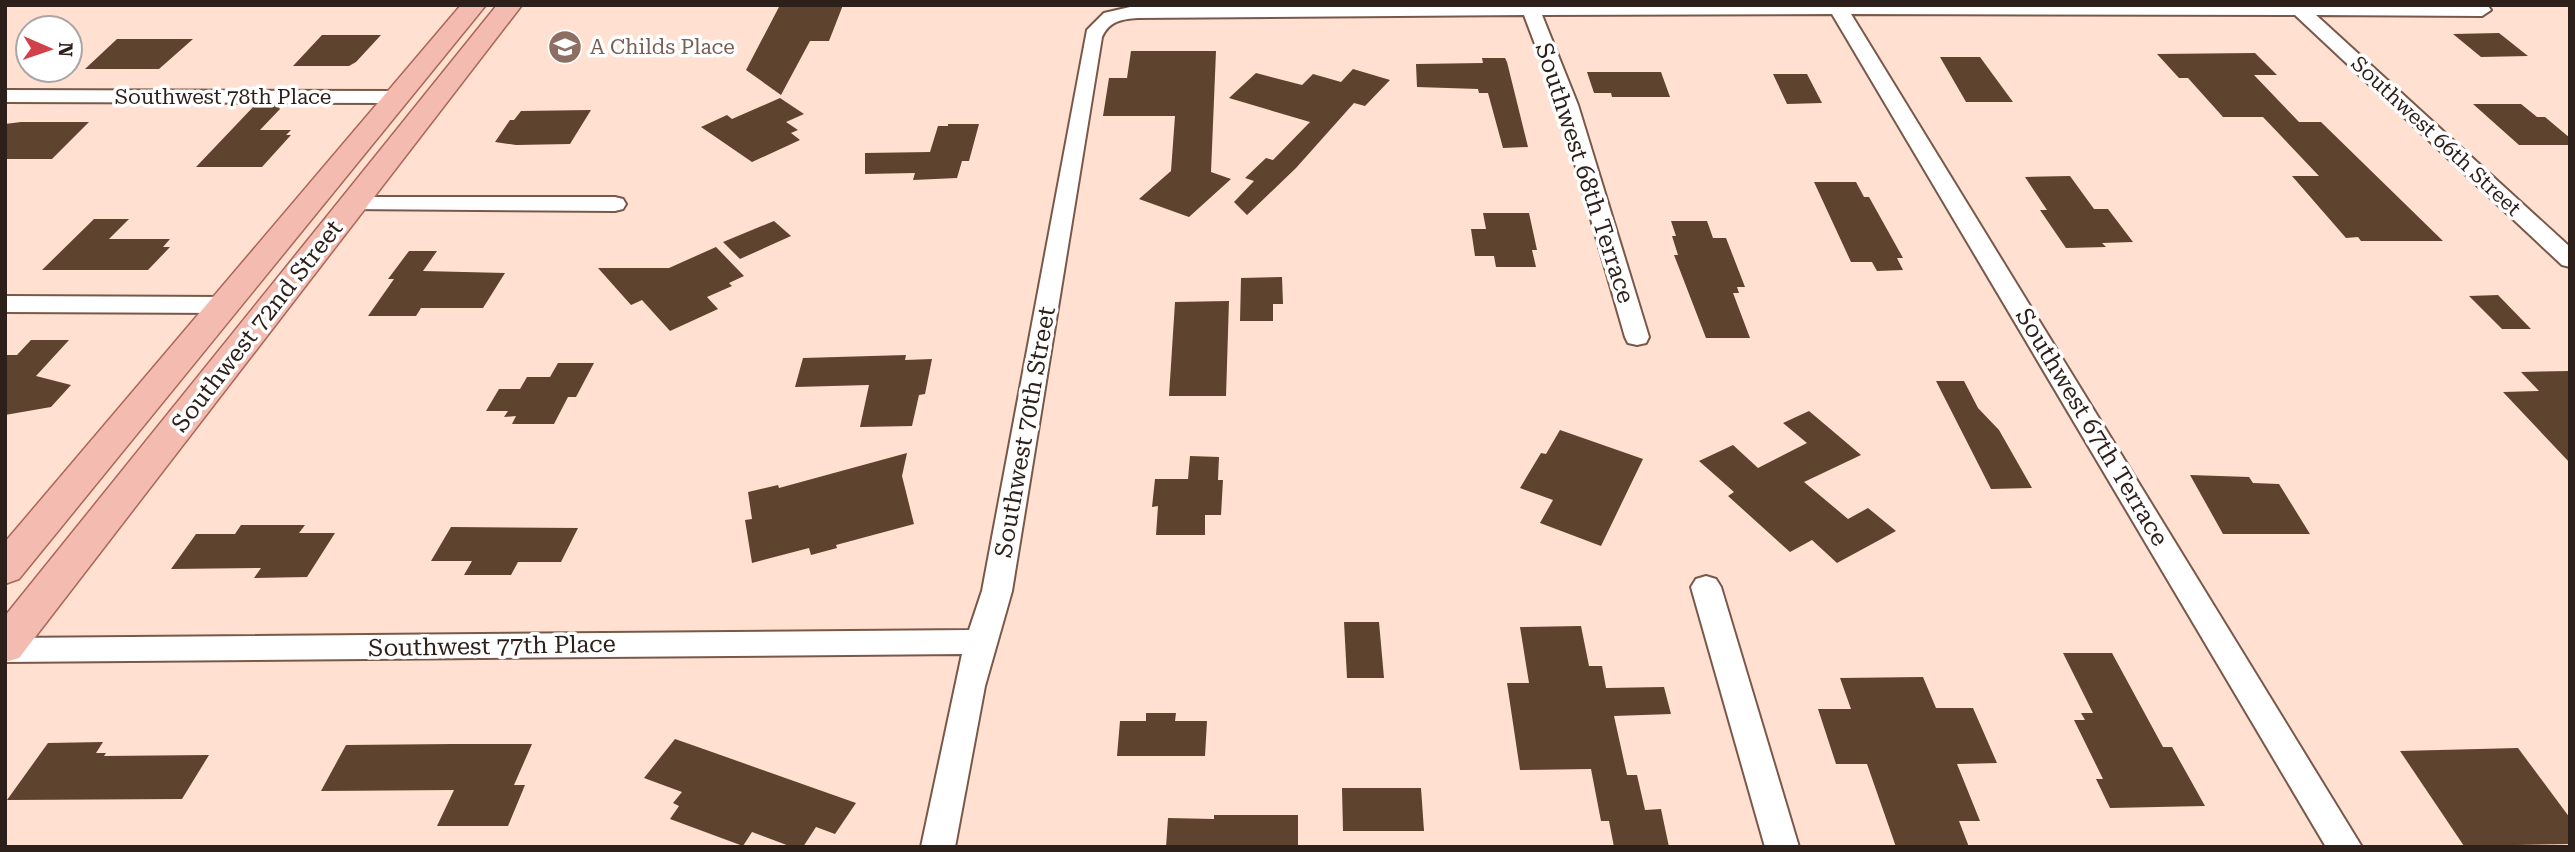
<svg xmlns="http://www.w3.org/2000/svg" width="2575" height="852" font-family="'Roboto Serif',serif">
	<style>
		.building { fill: #5e432e }
		.lines { fill: none; stroke-linecap: round; stroke-linejoin: round }
		.minor-casing { stroke: #795849; stroke-width: 4 }
		.major-casing { stroke: #aa6659; stroke-width: 3 }
		.minor { fill: #fff; fill-rule: evenodd }
		.major { fill: #f4bbb0; fill-rule: evenodd }
		.labels { text-anchor: middle; dominant-baseline: central; stroke-width: 7; stroke-linejoin: round; paint-order: stroke }
		.far-education-label { font-size: 21px; fill: #785e54; stroke: #fff; text-anchor: start }
		.far-street-label { font-size: 21px; fill: #2d1f19; stroke: #fff }
		.street-label { font-size: 24px; fill: #2d1f19; stroke: #fff }
	</style>
	<rect width="100%" height="100%" fill="#ffe0d1"/>
	<g class="building">
		<polygon points="780,5 843,5 829,41 810,41 781,95 746,70"/>
		<polygon points="2499,33 2528,56 2481,57 2453,34"/>
		<polygon points="322,35 381,35 356,62 349,66 293,66"/>
		<polygon points="117,39 193,39 159,69 85,69"/>
		<polygon points="1131,51 1216,51 1211,172 1231,179 1189,217 1139,199 1171,171 1175,116 1103,116 1109,78 1127,78"/>
		<polygon points="2255,53 2277,75 2254,75 2299,122 2321,122 2443,241 2361,241 2358,237 2346,238 2292,176 2319,176 2263,117 2223,117 2188,78 2179,78 2157,54"/>
		<polygon points="1940,57 1980,57 2013,102 1966,102"/>
		<polygon points="1482,58 1505,58 1507,62 1528,147 1503,148 1488,93 1479,93 1478,89 1417,87 1416,64 1483,63"/>
		<polygon points="1353,69 1390,80 1365,106 1354,103 1296,168 1247,215 1234,202 1254,181 1245,178 1266,158 1273,160 1310,122 1229,98 1256,73 1302,85 1313,74 1341,82"/>
		<polygon points="1587,72 1661,72 1670,97 1612,97 1611,93 1594,93"/>
		<polygon points="1773,74 1807,74 1822,103 1787,104"/>
		<polygon points="780,98 804,114 786,122 798,130 791,133 800,140 752,162 701,127 727,115 732,119"/>
		<polygon points="2473,104 2521,104 2537,117 2545,117 2570,138 2570,145 2519,145"/>
		<polygon points="255,105 277,105 280,109 260,130 291,130 286,135 291,135 262,167 196,167"/>
		<polygon points="591,110 570,144 516,145 495,142 510,120 514,120 521,111"/>
		<polygon points="21,122 89,122 52,159 5,159 5,124"/>
		<polygon points="948,124 979,124 969,161 962,161 957,178 913,180 915,173 865,174 865,153 930,152 938,126 948,126"/>
		<polygon points="2070,176 2094,209 2108,209 2133,242 2102,243 2106,247 2066,248 2040,210 2047,210 2025,177"/>
		<polygon points="1814,182 1856,182 1864,197 1869,197 1903,258 1897,258 1903,270 1877,271 1872,262 1851,262"/>
		<polygon points="1483,213 1529,213 1537,250 1532,250 1536,267 1496,267 1494,256 1475,256 1471,229 1486,229"/>
		<polygon points="94,219 129,219 109,239 170,239 163,247 170,247 148,270 42,270"/>
		<polygon points="774,221 791,236 740,259 723,242"/>
		<polygon points="1671,221 1707,221 1713,238 1726,238 1745,287 1737,287 1739,293 1733,293 1750,338 1706,338 1674,255 1678,255 1672,236 1676,236"/>
		<polygon points="716,247 744,276 729,283 732,286 707,297 718,309 670,331 642,300 631,305 598,268 669,268"/>
		<polygon points="409,251 437,251 423,271 505,273 483,308 421,308 416,316 368,316 394,279 388,279"/>
		<polygon points="1282,277 1283,304 1273,304 1273,321 1240,321 1241,278"/>
		<polygon points="2498,295 2531,329 2502,329 2469,296"/>
		<polygon points="1229,301 1226,396 1169,396 1175,302"/>
		<polygon points="31,340 69,340 36,376 71,385 51,407 5,415 5,355 17,355"/>
		<polygon points="906,355 905,360 932,359 925,394 919,395 912,426 860,427 869,385 795,387 803,358"/>
		<polygon points="558,363 594,363 576,397 568,397 554,424 512,424 516,416 504,417 508,411 486,411 499,389 520,389 527,377 550,377"/>
		<polygon points="2570,371 2570,463 2503,392 2539,391 2521,372"/>
		<polygon points="1936,381 1964,381 1978,408 1999,430 2032,488 1991,489"/>
		<polygon points="1809,411 1861,455 1804,482 1848,519 1868,508 1896,531 1837,563 1812,540 1790,552 1728,496 1734,492 1699,461 1733,445 1758,468 1807,443 1783,423"/>
		<polygon points="1560,430 1643,459 1601,546 1540,523 1553,500 1520,488 1541,453 1546,454"/>
		<polygon points="907,453 902,476 914,524 836,545 837,548 811,555 809,548 752,563 745,520 752,519 748,492 778,485 779,488"/>
		<polygon points="1190,456 1219,457 1218,480 1223,480 1221,515 1205,515 1205,535 1156,535 1158,506 1152,507 1155,479 1188,479"/>
		<polygon points="2190,475 2249,477 2253,483 2279,484 2310,534 2223,534"/>
		<polygon points="241,525 305,525 299,533 335,533 307,577 254,578 261,568 171,569 196,534 235,534"/>
		<polygon points="451,527 578,528 561,562 518,562 511,575 464,575 472,561 431,561"/>
		<polygon points="1344,622 1379,622 1384,678 1347,678"/>
		<polygon points="1581,626 1589,666 1602,666 1606,688 1664,687 1671,714 1614,716 1627,775 1637,775 1645,810 1661,809 1669,847 1614,847 1609,821 1601,821 1591,769 1520,770 1507,683 1529,683 1520,627"/>
		<polygon points="2063,653 2112,653 2163,747 2172,747 2205,806 2110,808 2096,779 2103,779 2074,720 2085,720 2081,713 2093,713"/>
		<polygon points="1923,677 1936,708 1973,708 1997,763 1957,764 1980,821 1959,821 1969,847 1896,847 1867,764 1836,764 1818,709 1851,709 1840,678"/>
		<polygon points="1146,713 1176,713 1175,721 1207,721 1205,756 1117,756 1120,721 1146,721"/>
		<polygon points="675,739 712,752 856,803 835,834 816,827 803,847 792,847 752,832 743,846 670,819 679,806 673,803 682,792 644,778"/>
		<polygon points="103,742 96,753 106,753 104,756 209,755 182,799 7,800 48,743"/>
		<polygon points="453,744 532,744 514,785 525,785 508,826 437,826 454,790 321,791 346,745"/>
		<polygon points="2518,748 2570,818 2570,844 2464,846 2400,751"/>
		<polygon points="1342,788 1421,788 1424,831 1343,831"/>
		<polygon points="1214,815 1298,815 1298,847 1166,847 1168,818 1214,819"/>
	</g>
	<g class="lines">
		<g class="minor-casing">
			<g id="minor">
				<path d="M1343,5L2488,6L2491,10L2482,16L2316,15L2570,247V267L2562,265L2295,15L1851,14L2362,847H2326L1832,14L1542,15L1578,105L1649,337L1646,343L1637,345L1628,343L1625,337L1558,105L1524,15L1138,18C1122,19 1109,21 1102,37L1012,591L985,686L955,847H921L962,654L5,662V638L969,630L982,591L1087,30L1104,13L1130,7Z"/>
				<polygon points="5,90 399,91 406,93 409,97 406,101 399,103 5,102"/>
				<polygon points="353,197 615,197 623,199 626,204 623,209 615,211 345,209 342,204 345,199"/>
				<polygon points="5,296 226,297 234,300 238,305 234,310 226,313 5,312"/>
				<polygon points="1706,576 1716,579 1721,587 1799,847 1765,847 1691,587 1696,579"/>
			</g>
		</g>
		<g class="major-casing">
			<g id="major">
				<polygon points="461,5 486,5 19,579 5,584 5,542"/>
				<polygon points="497,5 522,5 19,658 5,662 5,616"/>
			</g>
		</g>
		<use href="#minor" class="minor"/>
		<use href="#major" class="major"/>
	</g>
	<defs>
		<g id="school-disc" transform="scale(1.75)"><circle r="9.5" fill="#8d6e63" stroke="#fff"/><path d="M0-5L7-2L0 1L-7-2ZM-4 1L0 2.5L4 1V4Q0 6-4 4Z" fill="#fff"/></g>
	</defs>
	<g fill-rule="evenodd">
		<use href="#school-disc" x="565" y="47"/>
	</g>
	<g class="labels">
		<g class="far-education-label">
			<text x="590" y="47">A Childs Place</text>
		</g>
		<g class="far-street-label">
			<text x="223" y="97">Southwest 78th Place</text>
			<text transform="translate(2436 136) rotate(43)">Southwest 66th Street</text>
		</g>
		<g class="street-label">
			<text transform="translate(1585 173) rotate(72)">Southwest 68th Terrace</text>
			<text transform="translate(257 326) rotate(-52)">Southwest 72nd Street</text>
			<text transform="translate(2092 427) rotate(59)">Southwest 67th Terrace</text>
			<text transform="translate(1025 432) rotate(-80)">Southwest 70th Street</text>
			<text transform="translate(492 646) rotate(-1)">Southwest 77th Place</text>
		</g>
	</g>
	<rect width="2575" height="852" fill="none" stroke="#2d1f19" stroke-width="14"/>
	<g transform="translate(49 49) rotate(92)"><circle r="33" fill="#ffffff" stroke="#aba5a3" stroke-width="2"/>
	<path d="M0-5L12 26L0 18L-12 26Z" fill="#d14149"/>
	<text y="-10" font-size="19" font-weight="bold" text-anchor="middle" fill="#2d1f19">N</text>
	</g>
</svg>
